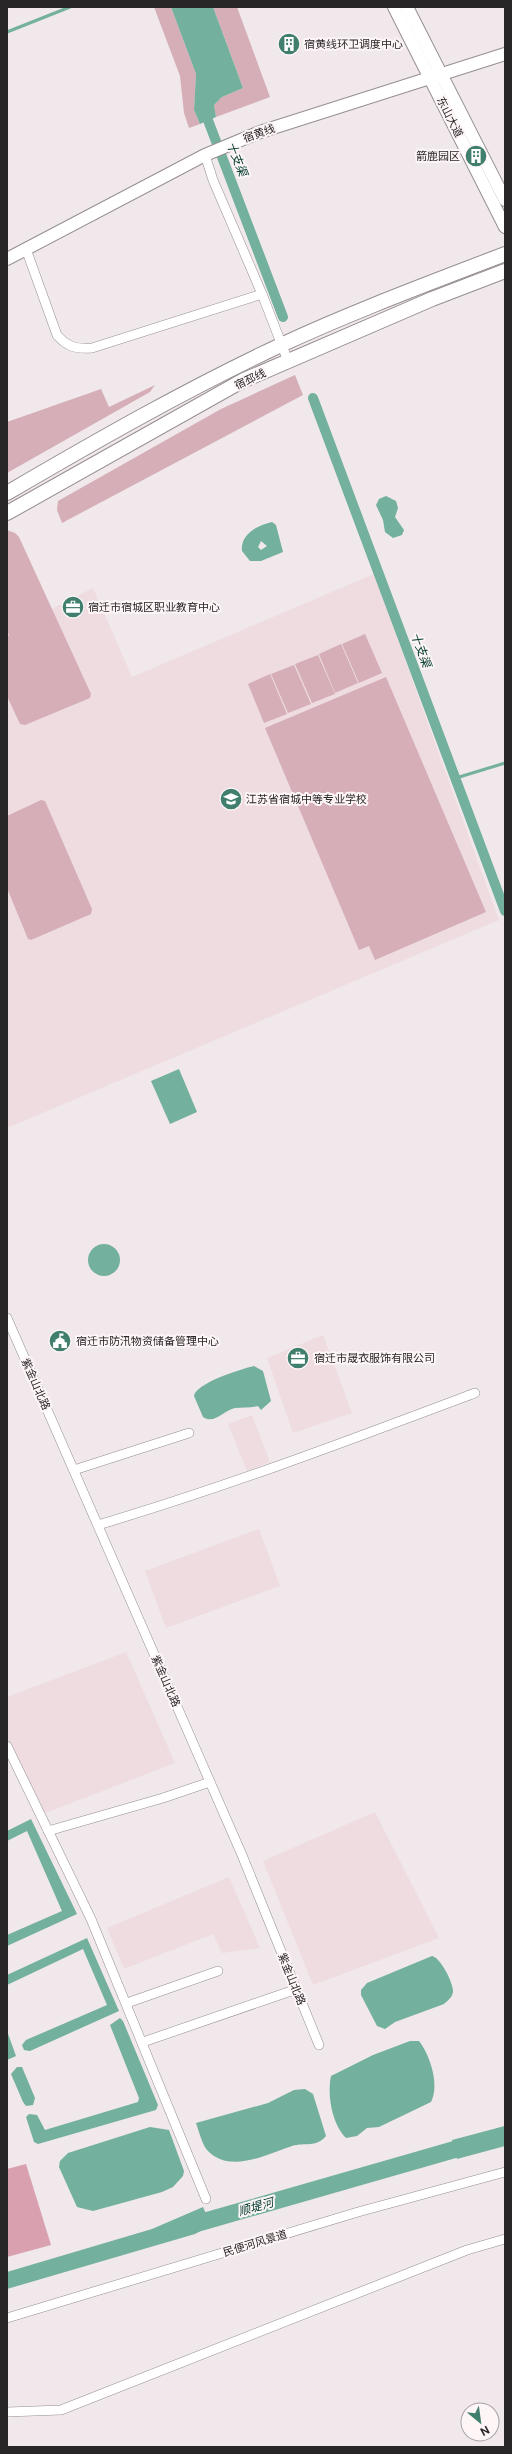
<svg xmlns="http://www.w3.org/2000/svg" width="512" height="2454" font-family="'Public Sans','Noto Sans SC',sans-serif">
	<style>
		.built { fill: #eedce0 }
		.green { fill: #d5aeb8 }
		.forest { fill: #d9a0af }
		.water { fill: #73b09d; fill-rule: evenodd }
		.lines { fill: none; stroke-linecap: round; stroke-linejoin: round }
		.stream { stroke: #73b09d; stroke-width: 3 }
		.canal { stroke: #73b09d; stroke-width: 10 }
		.river { stroke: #73b09d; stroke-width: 17 }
		.street-casing { stroke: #968e90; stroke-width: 10 }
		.secondary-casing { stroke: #968e90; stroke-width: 14 }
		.primary-casing { stroke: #968e90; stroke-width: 16 }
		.street { stroke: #fff; stroke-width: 9 }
		.secondary { stroke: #fff; stroke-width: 12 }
		.primary { stroke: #fff; stroke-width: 14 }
		.labels { text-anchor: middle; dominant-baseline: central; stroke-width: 4; stroke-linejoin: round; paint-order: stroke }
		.poi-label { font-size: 11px; fill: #292627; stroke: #fef5f7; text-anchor: start }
		.street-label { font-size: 11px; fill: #292627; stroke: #fef5f7 }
		.water-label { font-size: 12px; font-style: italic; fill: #094134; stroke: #fef5f7 }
	</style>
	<rect width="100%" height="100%" fill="#f0e8ea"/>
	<g class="built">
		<polygon points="374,574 499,920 7,1128 7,631 10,635 52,609 93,588 132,677"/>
		<polygon points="323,1335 352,1413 293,1433 267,1358"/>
		<polygon points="252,1415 270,1462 247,1471 228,1424"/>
		<polygon points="259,1529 280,1586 166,1628 145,1571"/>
		<polygon points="126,1652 175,1763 43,1814 7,1737 7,1697"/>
		<polygon points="375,1812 439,1938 313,1985 263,1861"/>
		<polygon points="229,1877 260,1948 222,1953 213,1934 124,1969 107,1928"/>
	</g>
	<g class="green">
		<polygon points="154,7 171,7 196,74 194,110 200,124 189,128 184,113 180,76"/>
		<polygon points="213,7 237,7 270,97 216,117 214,105 222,97 243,88"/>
		<polygon points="295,375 303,395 62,523 57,510 58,501 221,409"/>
		<polygon points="155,385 150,392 7,473 7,422 101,389 109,407"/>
		<polygon points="7,530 15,533 19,537 91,694 90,698 25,725 20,724 7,696 7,637 9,635 7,631"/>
		<polygon points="365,634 382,673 359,683 342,644"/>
		<polygon points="341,644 358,683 335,693 319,654"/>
		<polygon points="318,655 335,694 312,703 295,664"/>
		<polygon points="294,665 311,704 288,713 271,674"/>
		<polygon points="270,674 287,714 264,723 248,684"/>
		<polygon points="386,677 486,912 375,960 369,946 359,950 265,728"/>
		<polygon points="41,800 45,801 92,909 91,914 31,940 28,939 7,888 7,816"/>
	</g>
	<polygon class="forest" points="26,2164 51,2245 7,2257 7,2169"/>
	<g class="water">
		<polygon points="171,7 213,7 243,88 222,97 214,105 216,117 200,124 194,110 196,74"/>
		<polygon points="386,496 396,501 398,508 395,517 404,530 402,535 393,538 385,532 383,520 376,505 379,499"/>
		<path d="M272,522L276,525L283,552L261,561H250L242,551C240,534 258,525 272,522ZM261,541L267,546L261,550L258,547Z"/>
		<polygon points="179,1069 197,1112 170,1124 151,1081"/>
		<circle cx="104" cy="1260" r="16"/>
		<path d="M254,1366L263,1371L271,1401L261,1410L258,1406C250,1408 243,1407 235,1408C224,1410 214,1425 203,1417L194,1396C196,1383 241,1369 254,1366Z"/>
		<polygon points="31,1819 77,1914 7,1946 7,1935 62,1911 27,1831 7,1841 7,1831"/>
		<polygon points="87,1938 119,2011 30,2051 24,2050 22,2045 26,2040 107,2005 83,1949 7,1985 7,1975"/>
		<path d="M432,1956C440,1957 453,1982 453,1991C453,1997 448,2000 444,2004L395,2022L385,2029L377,2026L361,1995V1990L367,1983Z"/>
		<polygon points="120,2018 123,2021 158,2105 156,2110 38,2144 34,2142 26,2117 29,2114 37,2115 45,2130 138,2102 139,2098 110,2025"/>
		<polygon points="7,2031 16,2056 7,2060"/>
		<path d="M410,2041H419C430,2055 440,2085 431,2102L379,2127L367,2128L357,2136L346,2138C332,2124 327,2095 331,2076L373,2055Z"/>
		<polygon points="17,2067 22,2067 35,2098 33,2105 26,2106 23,2102 11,2074"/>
		<path d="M305,2089L313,2094L326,2136C316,2148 305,2142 292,2146C268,2154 230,2174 208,2151C202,2145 199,2131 196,2123L268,2103L294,2090Z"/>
		<polygon points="505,2126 505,2146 457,2159 452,2140"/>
		<polygon points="150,2127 169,2130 184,2171 183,2176 173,2187 162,2192 93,2211 77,2207 59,2167 60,2161 68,2153"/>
		<polygon points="203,2207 211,2225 195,2234 7,2289 7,2272 152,2229"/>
	</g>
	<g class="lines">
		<g class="stream">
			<polyline points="7,32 70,7"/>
			<polyline points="456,778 505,763"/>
		</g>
		<g class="canal">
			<polyline points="206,108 206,115 283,317"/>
			<polyline points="313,398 505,911"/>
		</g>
		<polyline class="river" points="188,2226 505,2135"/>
		<g class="street-casing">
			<g id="street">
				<polyline points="205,155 213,180 262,294 288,361"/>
				<path d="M26,249L57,335C67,347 76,349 92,348L262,294"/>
				<polyline points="7,1318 242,1855 319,2045"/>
				<polyline points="74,1470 189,1433"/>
				<path d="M98,1525C226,1487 350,1440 475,1393"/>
				<polyline points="7,1746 91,1919 206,2199"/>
				<polyline points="48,1831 163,1798 210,1782"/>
				<polyline points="127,2003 218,1971"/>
				<polyline points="143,2042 297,1989"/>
				<polyline points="7,2318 358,2212 505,2172"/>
				<polyline points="7,2412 61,2410 467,2250 505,2239"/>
			</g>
		</g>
		<g class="secondary-casing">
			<g id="secondary">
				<polyline points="394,7 505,227"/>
				<polyline points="407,7 505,200"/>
				<polyline points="7,259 205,155 260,132 505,54"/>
			</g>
		</g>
		<g class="primary-casing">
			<g id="primary">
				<path d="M7,493C96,441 187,389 281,345C354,311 430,283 505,254"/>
				<polyline points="7,513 242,381 432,299 505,271"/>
			</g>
		</g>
		<use href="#street" class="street"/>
		<use href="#secondary" class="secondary"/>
		<use href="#primary" class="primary"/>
	</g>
	<defs>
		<g id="building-disc" transform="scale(1.15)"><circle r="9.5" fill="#407f6d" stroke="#fef5f7"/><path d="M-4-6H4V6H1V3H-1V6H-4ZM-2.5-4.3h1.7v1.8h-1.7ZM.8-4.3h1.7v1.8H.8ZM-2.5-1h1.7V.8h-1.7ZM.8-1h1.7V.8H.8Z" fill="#fff"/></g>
		<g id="office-disc" transform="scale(1.15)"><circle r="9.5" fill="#407f6d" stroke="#fef5f7"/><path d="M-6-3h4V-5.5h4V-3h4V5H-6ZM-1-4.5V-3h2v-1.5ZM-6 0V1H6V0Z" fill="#fff"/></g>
		<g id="school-disc" transform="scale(1.15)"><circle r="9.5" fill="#407f6d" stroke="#fef5f7"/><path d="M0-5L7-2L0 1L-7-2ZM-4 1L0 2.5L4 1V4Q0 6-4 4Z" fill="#fff"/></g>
		<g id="civic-disc" transform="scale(1.15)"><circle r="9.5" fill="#407f6d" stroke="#fef5f7"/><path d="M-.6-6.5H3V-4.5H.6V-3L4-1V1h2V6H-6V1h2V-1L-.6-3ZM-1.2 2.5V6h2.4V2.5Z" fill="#fff"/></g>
	</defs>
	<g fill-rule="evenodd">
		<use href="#building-disc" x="289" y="44"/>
		<use href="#building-disc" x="476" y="156"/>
		<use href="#office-disc" x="73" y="607"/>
		<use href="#school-disc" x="231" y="799"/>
		<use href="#civic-disc" x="60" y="1341"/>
		<use href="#office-disc" x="298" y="1358"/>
	</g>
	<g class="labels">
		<g class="poi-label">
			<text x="304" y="44">宿黄线环卫调度中心</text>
			<text x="460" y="156" text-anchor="end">箭鹿园区</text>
			<text x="88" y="607">宿迁市宿城区职业教育中心</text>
			<text x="246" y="799">江苏省宿城中等专业学校</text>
			<text x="76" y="1341">宿迁市防汛物资储备管理中心</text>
			<text x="314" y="1358">宿迁市晟衣服饰有限公司</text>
		</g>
		<g class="street-label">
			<text transform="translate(450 117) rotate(63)">东山大道</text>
			<text transform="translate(259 133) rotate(-20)">宿黄线</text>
			<text transform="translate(250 379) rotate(-25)">宿邳线</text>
			<text transform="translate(36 1384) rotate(66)">紫金山北路</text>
			<text transform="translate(166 1681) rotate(66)">紫金山北路</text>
			<text transform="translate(292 1979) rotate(68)">紫金山北路</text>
			<text transform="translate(255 2243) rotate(-17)">民便河风景道</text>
		</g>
		<g class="water-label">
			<text transform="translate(237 159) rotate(69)">十支渠</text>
			<text transform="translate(421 650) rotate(70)">十支渠</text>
			<text transform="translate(256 2207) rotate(-16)">顺堤河</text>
		</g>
	</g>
	<rect width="512" height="2454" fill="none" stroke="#292627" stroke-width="16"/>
	<g transform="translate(480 2422) rotate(151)"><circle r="19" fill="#fef5f7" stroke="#a9a2a4"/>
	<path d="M0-3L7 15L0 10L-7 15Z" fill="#407f6d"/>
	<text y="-6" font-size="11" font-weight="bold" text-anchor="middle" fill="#292627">N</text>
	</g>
</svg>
